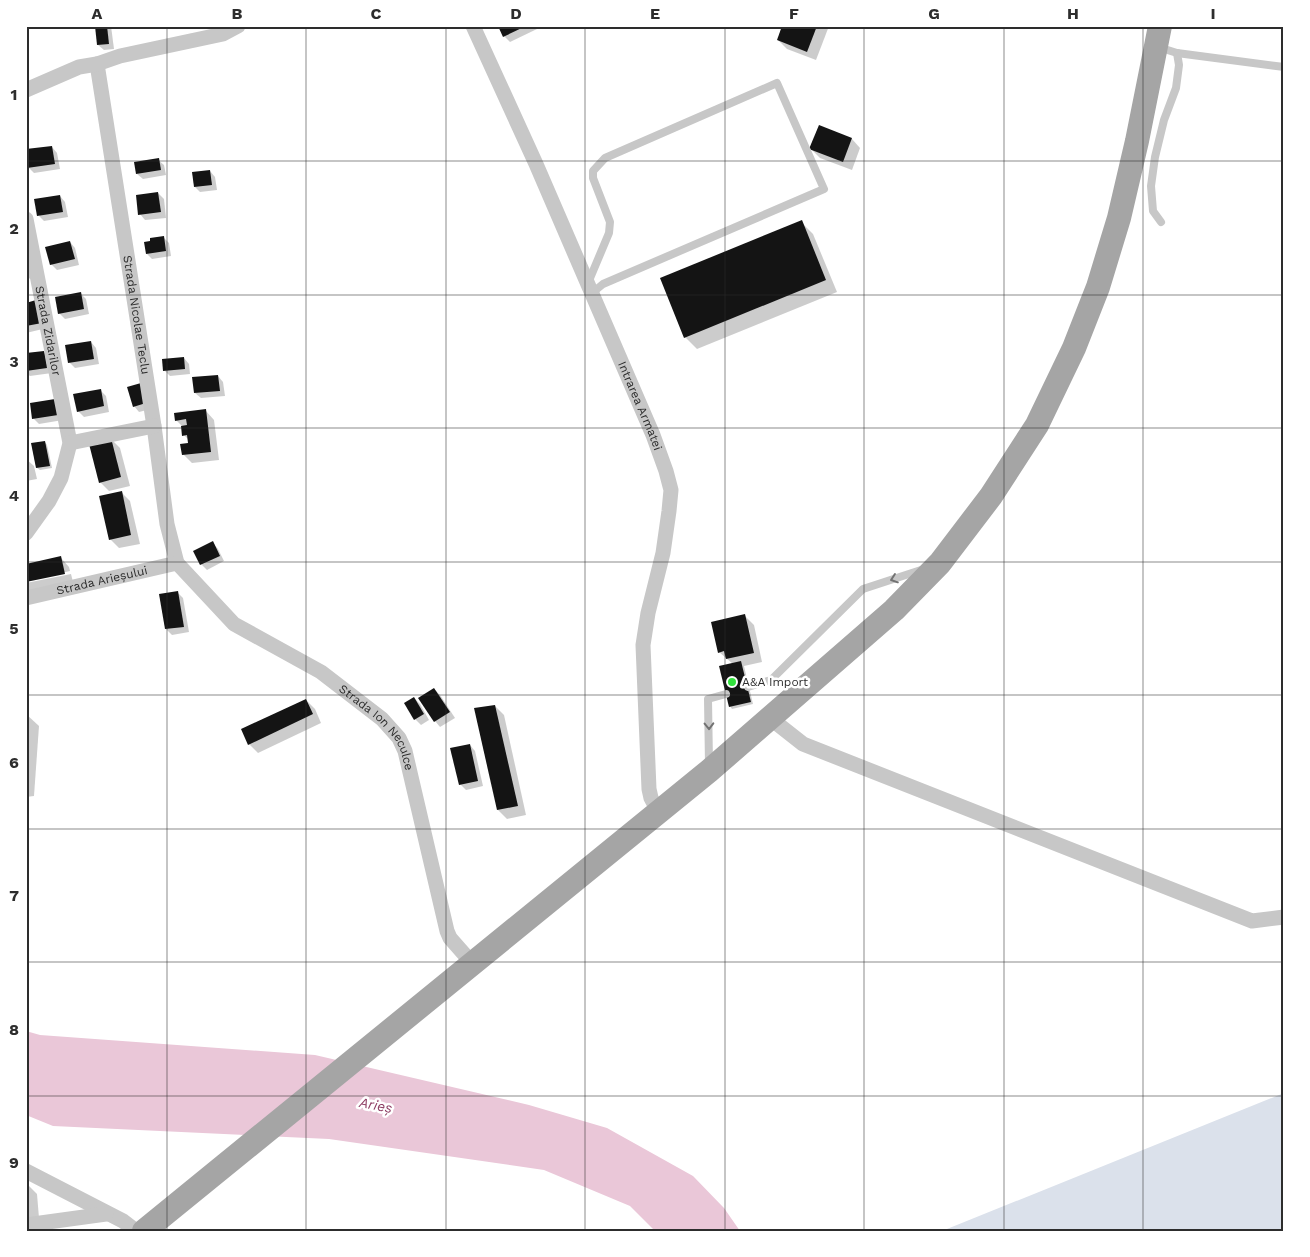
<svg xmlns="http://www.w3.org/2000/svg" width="1310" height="1257" font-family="'Work Sans',sans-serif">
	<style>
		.green { fill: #dbe1eb }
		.water { fill: #eac7d8 }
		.shadow { fill: #0003 }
		.building { fill: #141414 }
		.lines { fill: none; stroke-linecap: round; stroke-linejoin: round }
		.lane { stroke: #c7c7c7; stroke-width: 8 }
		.street { stroke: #c7c7c7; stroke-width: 15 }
		.primary { stroke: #a5a5a5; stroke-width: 24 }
		.oneway { stroke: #727272 }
		.grid { fill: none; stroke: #2d2d2d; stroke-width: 1; stroke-opacity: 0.55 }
		.poi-dot { fill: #32e13d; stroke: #fff; stroke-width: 2 }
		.labels { text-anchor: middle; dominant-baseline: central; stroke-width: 5; stroke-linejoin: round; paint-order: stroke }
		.street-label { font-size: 12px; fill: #2d2d2d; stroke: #fff }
		.poi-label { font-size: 12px; fill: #2d2d2d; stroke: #fff; text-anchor: start }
		.water-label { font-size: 14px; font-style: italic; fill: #8d3d63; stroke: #fff }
		.neatline { fill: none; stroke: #2d2d2d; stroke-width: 2 }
		.grid-label { font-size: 16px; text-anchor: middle; font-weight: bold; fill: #2d2d2d }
	</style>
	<rect width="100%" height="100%" fill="#fff"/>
	<polygon class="green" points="1284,1093 1284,1231 942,1231"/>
	<polygon class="water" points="26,1031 40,1035 315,1055 529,1105 607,1128 693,1176 724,1208 740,1231 655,1231 630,1206 544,1170 329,1139 53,1126 26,1115"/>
	<g class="shadow">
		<polygon points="96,26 111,26 114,49 104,50 98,45"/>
		<polygon points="500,26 536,26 537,29 510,42 504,36"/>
		<polygon points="783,26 829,26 816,60 787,49 778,40"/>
		<polygon points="819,127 852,139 860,148 852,170 820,158 811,149"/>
		<polygon points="52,147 57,153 60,169 34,173 28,167"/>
		<polygon points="158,160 164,165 166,175 143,179 137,174"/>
		<polygon points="210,171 215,177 217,190 200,192 195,187"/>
		<polygon points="158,193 164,199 166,218 145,220 140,214"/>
		<polygon points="60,196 65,202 68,217 44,221 39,216"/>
		<polygon points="801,222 813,234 837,292 697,349 685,337"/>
		<polygon points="163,237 169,243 171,256 152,259 147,254"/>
		<polygon points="70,242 75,248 79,265 57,270 51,264"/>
		<polygon points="26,255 33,278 26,279"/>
		<polygon points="80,293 86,299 89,314 65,319 59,313"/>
		<polygon points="26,304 47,328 26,333"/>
		<polygon points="91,342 96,348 99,364 75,368 69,362"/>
		<polygon points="44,352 50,358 52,373 30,376 26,373 26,355"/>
		<polygon points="184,358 189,364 190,374 170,376 165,371"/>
		<polygon points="218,376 223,382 225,396 201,398 195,393"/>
		<polygon points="129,388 151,409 139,412 134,406"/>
		<polygon points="100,390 106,396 109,412 84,417 78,411"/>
		<polygon points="55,401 63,420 39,424 33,418"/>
		<polygon points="206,411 214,420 219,460 192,463 183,454 189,444 189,440 184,435 183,427 176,420"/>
		<polygon points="111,439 120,448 130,486 109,491 100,482"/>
		<polygon points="45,442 47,445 52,468 40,470 37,468"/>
		<polygon points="26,459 34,466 37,479 26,481"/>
		<polygon points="121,492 130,501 140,544 119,548 110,539"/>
		<polygon points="213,543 218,549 224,561 207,570 201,564"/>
		<polygon points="61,558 69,567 70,571 26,581"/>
		<polygon points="71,574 73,582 26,592 26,583"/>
		<polygon points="177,592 183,598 189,632 172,635 166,629 161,595"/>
		<polygon points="745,616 754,625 762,662 744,666 753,704 732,709 730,706 733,664 719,652"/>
		<polygon points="434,689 440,695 455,718 440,727 435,721"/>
		<polygon points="414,698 420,704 429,720 421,725 415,719"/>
		<polygon points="306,700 315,709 321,723 258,753 249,744"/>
		<polygon points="495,706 504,715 526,815 507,819 498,810"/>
		<polygon points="26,714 39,726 34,796 26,797"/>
		<polygon points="470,745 475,751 483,786 466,790 460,784"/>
		<polygon points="26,1183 37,1194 39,1218 26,1219"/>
	</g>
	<g class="building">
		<polygon points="95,26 107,26 109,44 97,45"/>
		<polygon points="498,26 526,26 503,37"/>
		<polygon points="782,26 817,26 807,52 777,40"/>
		<polygon points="819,125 852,138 843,162 809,149"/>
		<polygon points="52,146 55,164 27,168 26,149"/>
		<polygon points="159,158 161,170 136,174 134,162"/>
		<polygon points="210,170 212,185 194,187 192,172"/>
		<polygon points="158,192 161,212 138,215 136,195"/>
		<polygon points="60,195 63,212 37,216 34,199"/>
		<polygon points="802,220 826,280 684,338 660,278"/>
		<polygon points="164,236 166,251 146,254 144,242 150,241 150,238"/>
		<polygon points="70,241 75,259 50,265 45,247"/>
		<polygon points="81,292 84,309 58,314 55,297"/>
		<polygon points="36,300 42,323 26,326 26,303"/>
		<polygon points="91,341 94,359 68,363 65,345"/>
		<polygon points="44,351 47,368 26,371 26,353"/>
		<polygon points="184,357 185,369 163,371 162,359"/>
		<polygon points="218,375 220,391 194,393 192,377"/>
		<polygon points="141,383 146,403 133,407 127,387"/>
		<polygon points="101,389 104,406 77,412 73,394"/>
		<polygon points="55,399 58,415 32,419 30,403"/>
		<polygon points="206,409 211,452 182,455 180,444 188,443 187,435 182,436 181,426 187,425 186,419 175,421 174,413"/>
		<polygon points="111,438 121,477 99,483 89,444"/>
		<polygon points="45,441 50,466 36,468 31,443"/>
		<polygon points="122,491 131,535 109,540 99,496"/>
		<polygon points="213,541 220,556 200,565 193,551"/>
		<polygon points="61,556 65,574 26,582 26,564"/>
		<polygon points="178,591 184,627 165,629 159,594"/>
		<polygon points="745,614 754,653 726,659 724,651 718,653 711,622"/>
		<polygon points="741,661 751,702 729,707 719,666"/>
		<polygon points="434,688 450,712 434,722 418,698"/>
		<polygon points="414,697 424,714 414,720 404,703"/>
		<polygon points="306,699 313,714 248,745 241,729"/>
		<polygon points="495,705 518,806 497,810 474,708"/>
		<polygon points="470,744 478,781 459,785 450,748"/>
	</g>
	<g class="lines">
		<g class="lane">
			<polyline points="1158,47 1177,53 1284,67"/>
			<polyline points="1161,222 1153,211 1151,186 1155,157 1164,120 1176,88 1179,65 1177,53"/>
			<polyline points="588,283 609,233 610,222 593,178 593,171 605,158 777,83 824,189 603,284 592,293"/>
			<polyline points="748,687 771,680 863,589 924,569"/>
			<polyline points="709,764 708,699 726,694"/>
		</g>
		<g class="street">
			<path id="s1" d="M473,26L536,164L653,435L666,471L671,490L669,511L663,553L648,613L643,645L649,789L651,798L658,811"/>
			<path id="s2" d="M97,64L154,426L167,524L177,563L234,624L321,672L382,719L399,738L405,751L447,931L450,938L472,963"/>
			<polyline points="26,90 79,67 97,64 120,56 223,34 238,26"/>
			<path id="s3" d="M26,219L70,443L61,478L49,501L26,533"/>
			<polyline points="70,443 154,426"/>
			<path id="s4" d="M26,598L177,563"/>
			<polyline points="770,718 803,744 1252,921 1284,917"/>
			<polyline points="26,1171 123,1221 136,1231"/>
			<polyline points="26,1225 106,1214"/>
		</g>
		<polyline class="primary" points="144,1231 709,771 894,610 940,563 991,496 1037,425 1074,348 1098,287 1119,218 1137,141 1160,26"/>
	</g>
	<defs><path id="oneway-chevron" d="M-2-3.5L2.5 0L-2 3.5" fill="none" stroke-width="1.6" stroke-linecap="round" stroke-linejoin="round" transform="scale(1.25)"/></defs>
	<g class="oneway">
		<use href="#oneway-chevron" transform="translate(894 579) rotate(161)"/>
		<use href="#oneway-chevron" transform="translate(709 726) rotate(89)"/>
	</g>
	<path class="grid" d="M167,26V1231M306,26V1231M446,26V1231M585,26V1231M725,26V1231M864,26V1231M1004,26V1231M1143,26V1231M26,161H1284M26,295H1284M26,428H1284M26,562H1284M26,695H1284M26,829H1284M26,962H1284M26,1096H1284"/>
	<circle class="poi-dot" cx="732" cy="682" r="5"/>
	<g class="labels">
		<g class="street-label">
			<text stroke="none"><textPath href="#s2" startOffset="254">Strada Nicolae Teclu</textPath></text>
			<text stroke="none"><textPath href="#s3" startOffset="114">Strada Zidarilor</textPath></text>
			<text stroke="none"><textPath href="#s1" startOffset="415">Intrarea Armatei</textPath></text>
			<text stroke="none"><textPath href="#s4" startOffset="78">Strada Arieșului</textPath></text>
			<text stroke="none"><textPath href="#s2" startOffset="769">Strada Ion Neculce</textPath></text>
		</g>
		<g class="poi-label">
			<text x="742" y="682">A&amp;A Import</text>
		</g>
		<g class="water-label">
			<text transform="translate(376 1105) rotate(11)">Arieș</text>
		</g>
	</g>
	<rect width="1310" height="1257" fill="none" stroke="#ffffff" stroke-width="55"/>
	<rect x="28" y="28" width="1254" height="1202" class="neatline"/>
	<g class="grid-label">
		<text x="97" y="19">A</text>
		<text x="237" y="19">B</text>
		<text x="376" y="19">C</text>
		<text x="516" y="19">D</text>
		<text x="655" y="19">E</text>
		<text x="794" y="19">F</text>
		<text x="934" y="19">G</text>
		<text x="1073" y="19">H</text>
		<text x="1213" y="19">I</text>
		<text x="14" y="100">1</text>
		<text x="14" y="234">2</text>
		<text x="14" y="367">3</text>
		<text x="14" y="501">4</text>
		<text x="14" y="634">5</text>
		<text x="14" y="768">6</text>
		<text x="14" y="901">7</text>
		<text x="14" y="1035">8</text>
		<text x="14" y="1168">9</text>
	</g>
</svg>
